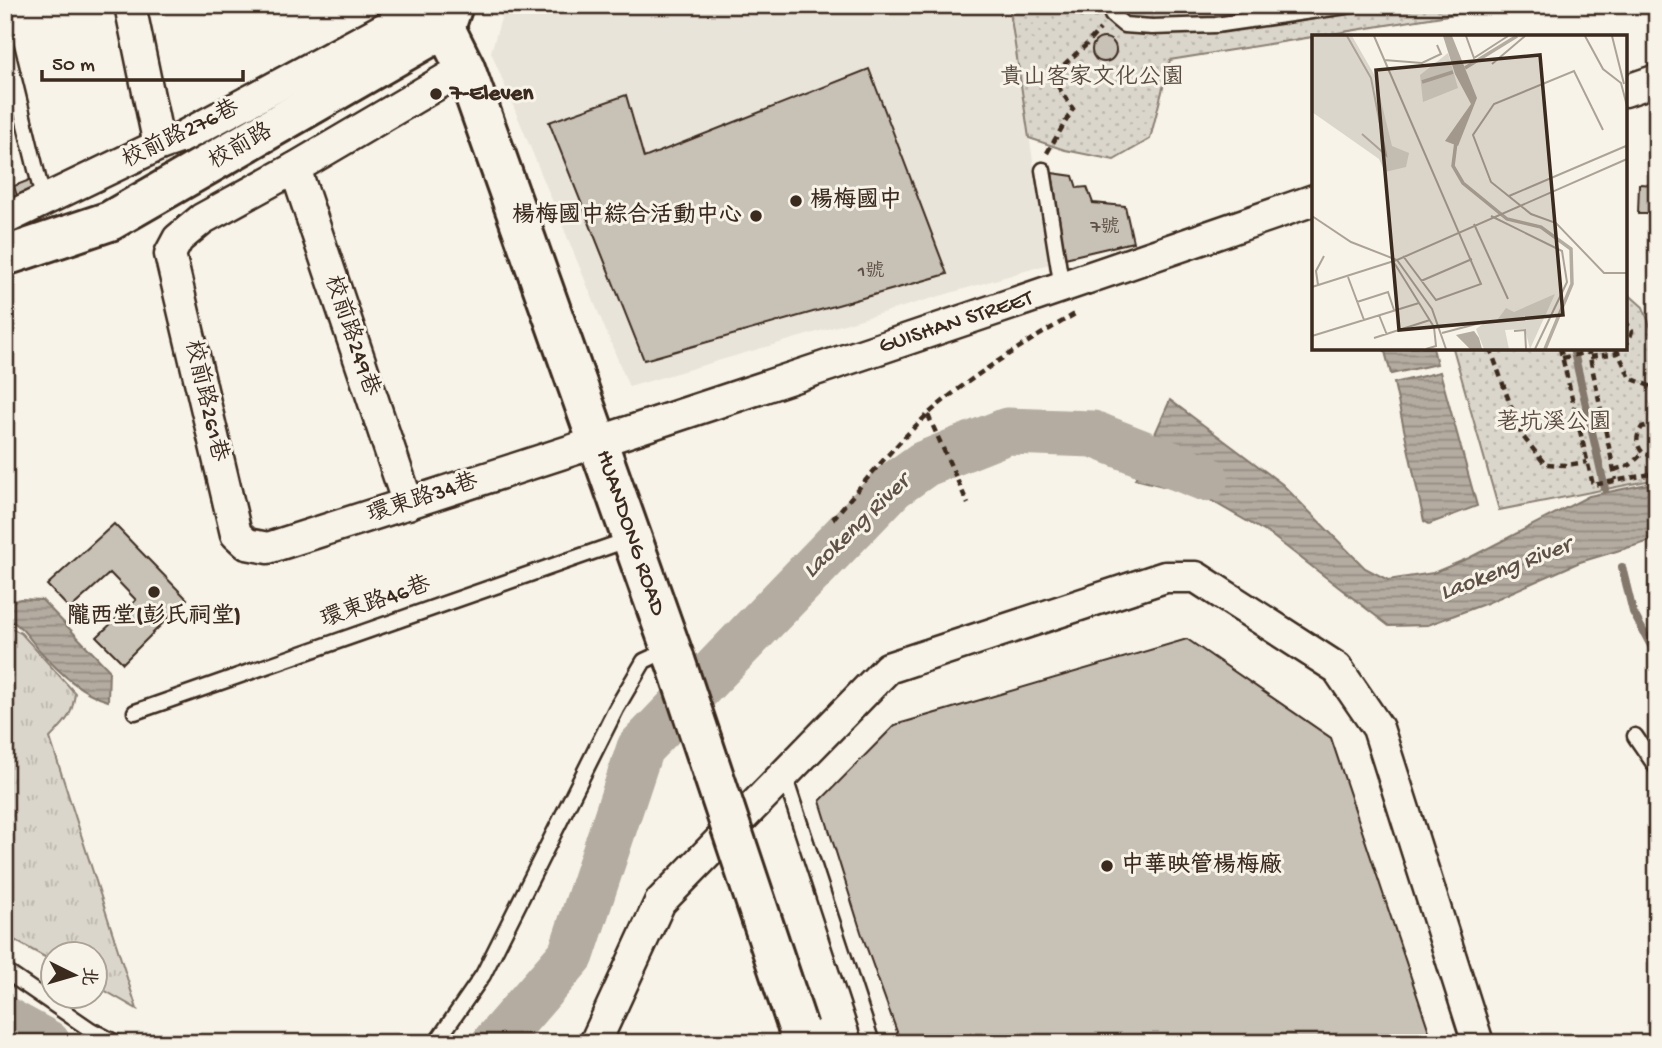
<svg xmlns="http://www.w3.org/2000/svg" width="1662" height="1048" font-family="'Gochi Hand','LXGW WenKai TC',sans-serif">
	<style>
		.built { fill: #e9e4d9 }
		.grass { fill: url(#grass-tufts); stroke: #8b8074; stroke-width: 2 }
		.park { fill: url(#park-dots); stroke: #8b8074; stroke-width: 2 }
		.water { fill: url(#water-rules); stroke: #84786c; stroke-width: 2 }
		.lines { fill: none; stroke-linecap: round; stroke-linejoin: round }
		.stream { stroke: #84786c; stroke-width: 8 }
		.river { stroke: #b4aca0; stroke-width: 47 }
		.building { fill: #c8c1b6; stroke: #3b2a1e; stroke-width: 2 }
		.lane-casing { stroke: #3b2a1e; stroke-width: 19 }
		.street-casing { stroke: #3b2a1e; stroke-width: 35 }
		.secondary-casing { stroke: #3b2a1e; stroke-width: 44 }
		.path { stroke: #3b2a1e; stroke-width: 4.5; stroke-dasharray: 7 5; stroke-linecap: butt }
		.lane { stroke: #f7f3e8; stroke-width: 14 }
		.street { stroke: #f7f3e8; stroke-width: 30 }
		.secondary { stroke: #f7f3e8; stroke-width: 38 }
		.secondary-bridge-casing { stroke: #3b2a1e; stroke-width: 44; stroke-linecap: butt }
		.secondary-bridge { stroke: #f7f3e8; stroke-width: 38 }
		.poi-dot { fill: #3b2a1e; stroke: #f7f3e8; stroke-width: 2.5 }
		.labels { text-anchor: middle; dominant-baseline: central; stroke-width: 6; stroke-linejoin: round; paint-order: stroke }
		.number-label { font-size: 19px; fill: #5e5044 }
		.park-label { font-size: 23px; fill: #5b4c41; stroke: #f7f3e8 }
		.poi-label { font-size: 23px; font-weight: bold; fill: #3b2a1e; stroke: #f7f3e8; text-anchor: start }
		.street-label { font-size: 23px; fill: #3b2a1e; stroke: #f7f3e8 }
		.water-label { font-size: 24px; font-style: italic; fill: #5f5145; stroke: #f7f3e8 }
		.inset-river { fill: none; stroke: #b4aca0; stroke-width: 3.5 }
		.inset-road { fill: none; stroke: #aca397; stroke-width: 2 }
		.view { fill: #3b2a1e; fill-opacity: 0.15; stroke: #3b2a1e; stroke-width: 3.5 }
		.inset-edge { fill: none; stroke: #3b2a1e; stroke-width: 3.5 }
	</style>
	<defs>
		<pattern id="grass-tufts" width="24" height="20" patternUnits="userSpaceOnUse" patternTransform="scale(1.75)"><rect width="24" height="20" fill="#dbd6cb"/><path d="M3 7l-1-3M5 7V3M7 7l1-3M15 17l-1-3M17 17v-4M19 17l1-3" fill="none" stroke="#bdb8ae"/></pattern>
		<pattern id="park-dots" width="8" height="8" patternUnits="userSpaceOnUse" patternTransform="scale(1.75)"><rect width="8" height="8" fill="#dbd6cb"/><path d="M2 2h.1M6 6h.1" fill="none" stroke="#bdb8ae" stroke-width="1.8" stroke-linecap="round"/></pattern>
		<pattern id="water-rules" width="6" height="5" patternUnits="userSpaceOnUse" patternTransform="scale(1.75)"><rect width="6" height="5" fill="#b4aca0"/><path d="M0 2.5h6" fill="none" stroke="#948c82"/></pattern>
	</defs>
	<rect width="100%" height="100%" fill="#f7f3e8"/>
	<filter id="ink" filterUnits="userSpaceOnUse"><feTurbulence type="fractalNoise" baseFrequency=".0143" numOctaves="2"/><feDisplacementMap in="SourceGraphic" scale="14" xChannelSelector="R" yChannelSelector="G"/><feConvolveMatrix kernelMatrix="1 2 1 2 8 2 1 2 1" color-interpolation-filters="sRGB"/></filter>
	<g filter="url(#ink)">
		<polygon class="built" points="505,5 1009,5 1049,264 629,387 491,52"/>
		<path class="grass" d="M5,625L21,633L75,693C72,717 66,721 50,738L137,1009L95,985L94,954H52V961L5,935Z"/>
		<g class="park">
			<polygon points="1009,5 1510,5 1170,60 1150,139 1114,160 1065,150 1029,138"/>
			<polygon points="1625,291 1643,307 1657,344 1657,479 1499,510 1453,348 1625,348"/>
		</g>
		<g class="water">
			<polygon points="1384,348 1433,348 1437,364 1391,374"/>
			<polygon points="1440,372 1477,506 1429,524 1424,521 1394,383"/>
			<polygon points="1170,400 1282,484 1365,568 1388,580 1433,573 1469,558 1589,496 1657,482 1657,539 1580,562 1487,603 1428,625 1389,626 1271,535 1203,496 1135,479"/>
			<path d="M6,597L15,601L20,599L42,600L109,670L108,701C81,693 60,673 41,652C29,639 23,625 5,618Z"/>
		</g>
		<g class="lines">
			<g class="stream">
				<polyline points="1573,348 1605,489"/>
				<polyline points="1622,567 1633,612 1657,657"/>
			</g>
			<g class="river">
				<polyline points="5,1020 47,1043"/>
				<polyline points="495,1043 571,955 640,748 893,486 924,464 1007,431 1093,434 1205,478"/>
			</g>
		</g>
		<g class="building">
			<circle cx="1104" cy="50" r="12"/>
			<polygon points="869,69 947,274 644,360 549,122 626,95 644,158"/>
			<polygon points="1052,173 1073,176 1077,188 1087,187 1093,203 1125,206 1133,242 1065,258"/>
			<polygon points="32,179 38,196 19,203 14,186"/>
			<polygon points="1639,184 1657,185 1657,214 1638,214"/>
			<polygon points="114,524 187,599 123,663 97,637 136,600 110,573 70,609 47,585"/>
			<polygon points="1187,639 1331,738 1433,1043 901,1043 861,932 820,801 895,725"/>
		</g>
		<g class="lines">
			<g class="lane-casing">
				<g id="lane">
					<polyline points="1111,5 1112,15 1124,25 1152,27 1216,25 1353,5"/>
					<polyline points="5,43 44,202"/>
					<polyline points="1043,170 1062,288"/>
					<polyline points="135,712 630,539"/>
					<polyline points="1635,736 1657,768"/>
					<polyline points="784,775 872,1043"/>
					<polyline points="5,971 91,1030 116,1043"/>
					<polyline points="436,1043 483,975 616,709 644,661 670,649"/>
				</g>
			</g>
			<g class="street-casing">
				<g id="street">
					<polyline points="130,5 159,145"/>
					<path d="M465,68L295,168L202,219L178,239L170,254L236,534L247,544L268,548C618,437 967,321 1314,200"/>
					<polyline points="1625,91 1657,80"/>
					<polyline points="295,168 408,504"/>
					<polyline points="5,219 159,145 182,137 428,5"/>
					<polyline points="595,1043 660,902 888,668 1165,577 1196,577 1337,668 1378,728 1478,1043"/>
				</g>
			</g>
			<g class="secondary-casing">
				<g id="secondary">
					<polyline points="440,5 445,28 465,68 675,660"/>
					<polyline points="5,256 110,221 445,28 453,5"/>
				</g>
			</g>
			<g class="path">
				<polyline points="1047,153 1073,109 1051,76 1085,46 1100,29"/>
				<polyline points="1625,320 1632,331 1629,341 1625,345"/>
				<polyline points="1490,348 1521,434 1545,464 1567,465 1587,462"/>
				<polyline points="1560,348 1593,485 1657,473"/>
				<polyline points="1588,348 1616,480"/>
				<polyline points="1616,348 1630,378 1657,389"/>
				<polyline points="1590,357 1618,353"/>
				<polyline points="1562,358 1589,352"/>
				<polyline points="928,415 968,504"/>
				<path d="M1657,422L1642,427C1636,436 1635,444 1643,453L1657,457"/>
				<polyline points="1614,470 1630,465 1643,453"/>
				<path d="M833,519C863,483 894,446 928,414C973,374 1024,344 1075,314"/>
			</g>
			<use href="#lane" class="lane"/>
			<use href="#street" class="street"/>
			<use href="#secondary" class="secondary"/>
			<g class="secondary-bridge-casing">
				<polyline id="secondary-bridge" points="675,660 798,1028"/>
			</g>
			<use href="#secondary-bridge" class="secondary-bridge"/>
		</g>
	</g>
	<g class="poi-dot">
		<circle cx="436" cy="94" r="7"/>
		<circle cx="796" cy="201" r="7"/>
		<circle cx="756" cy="216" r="7"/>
		<circle cx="154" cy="592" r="7"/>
		<circle cx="1107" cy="866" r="7"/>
	</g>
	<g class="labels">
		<g class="number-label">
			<text x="1105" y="228">7號</text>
			<text x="871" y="272">1號</text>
		</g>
		<g class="park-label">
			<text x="1092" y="78">貴山客家文化公園</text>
			<text x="1554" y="423">荖坑溪公園</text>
		</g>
		<g class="poi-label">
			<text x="450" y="94">7-Eleven</text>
			<text x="810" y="201">楊梅國中</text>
			<text x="742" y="216" text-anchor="end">楊梅國中綜合活動中心</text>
			<text x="154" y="617" text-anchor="middle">隴西堂(彭氏祠堂)</text>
			<text x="1121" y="866">中華映管楊梅廠</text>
		</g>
		<g class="street-label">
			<text transform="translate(181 135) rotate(-26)">校前路276巷</text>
			<text transform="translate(241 147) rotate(-30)">校前路</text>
			<text transform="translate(956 323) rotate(-18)">GUISHAN STREET</text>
			<text transform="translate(351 336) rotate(71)">校前路249巷</text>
			<text transform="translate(205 401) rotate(77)">校前路261巷</text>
			<text transform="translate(423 499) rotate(-18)">環東路34巷</text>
			<text transform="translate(630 533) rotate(71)">HUANDONG ROAD</text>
			<text transform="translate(376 603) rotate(-19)">環東路46巷</text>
		</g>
		<g class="water-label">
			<text transform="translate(857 527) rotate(-44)">Laokeng River</text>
			<text transform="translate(1506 570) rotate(-21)">Laokeng River</text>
		</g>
	</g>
	<g transform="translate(1312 35)">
		<rect width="315" height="315" fill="#f7f3e8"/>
		<path d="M243,259L218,314L213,294L193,295L197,314H172L164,294L175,286L183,288L194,273L202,277Z" fill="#dbd6cb"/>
		<path d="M0,1H40L63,41L80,111L97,118L94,132L73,137L67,124L0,77ZM136,18L146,53L111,67L108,40Z" fill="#dbd6cb"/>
		<path d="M131,1H140L165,63L146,111L133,106L159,69L143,39ZM162,296L167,303L170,314H158L144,300Z" fill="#b4aca0"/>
		<path class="inset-river" d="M153,33L205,1M110,47L141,37M145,99L141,131L151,148L195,184L229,192L259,214L260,249L233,314"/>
		<path class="inset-road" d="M35,1L59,43L74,120L50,99M62,1L169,249L124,265L91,221M154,1L162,23L196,1M273,1L291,34L309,48L315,71M300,1L312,49M72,25L110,28L129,19L125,10M180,29L213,1M291,95L262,36L182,69L161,100L179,147L219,179L244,188L292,238H315M197,161L314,111L315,115M0,181L39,207L85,225L120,274L134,314M179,181L250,216L255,247L223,314M162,189L196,264M81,226L122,292L124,311L114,314M36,242L52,285M109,246L160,224M6,250L4,236L12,221M0,252L85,225L315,124M45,267L76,257L82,275M67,280L75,300M202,296L213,295L214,314M130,298L172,287M0,301L107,268M62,303L118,285"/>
		<path class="view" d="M228,20L251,280L87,295L64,35Z"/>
		<rect width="315" height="315" class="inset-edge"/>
	</g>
	<rect width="1662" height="1048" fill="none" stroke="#f7f3e8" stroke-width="28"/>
	<rect x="14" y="14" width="1634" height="1020" fill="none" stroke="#3b2a1e" stroke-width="2.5" filter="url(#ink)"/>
	<g transform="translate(74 975) rotate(95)"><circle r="33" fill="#f7f3e8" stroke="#aca397" stroke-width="2"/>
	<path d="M0-5L12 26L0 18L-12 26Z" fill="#3b2a1e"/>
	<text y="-10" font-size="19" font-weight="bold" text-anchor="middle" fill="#3b2a1e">北</text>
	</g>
	<path d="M42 70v10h201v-10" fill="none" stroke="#3b2a1e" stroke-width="3.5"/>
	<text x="52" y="70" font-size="21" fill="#3b2a1e" stroke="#f7f3e8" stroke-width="5" paint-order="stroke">50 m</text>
</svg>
